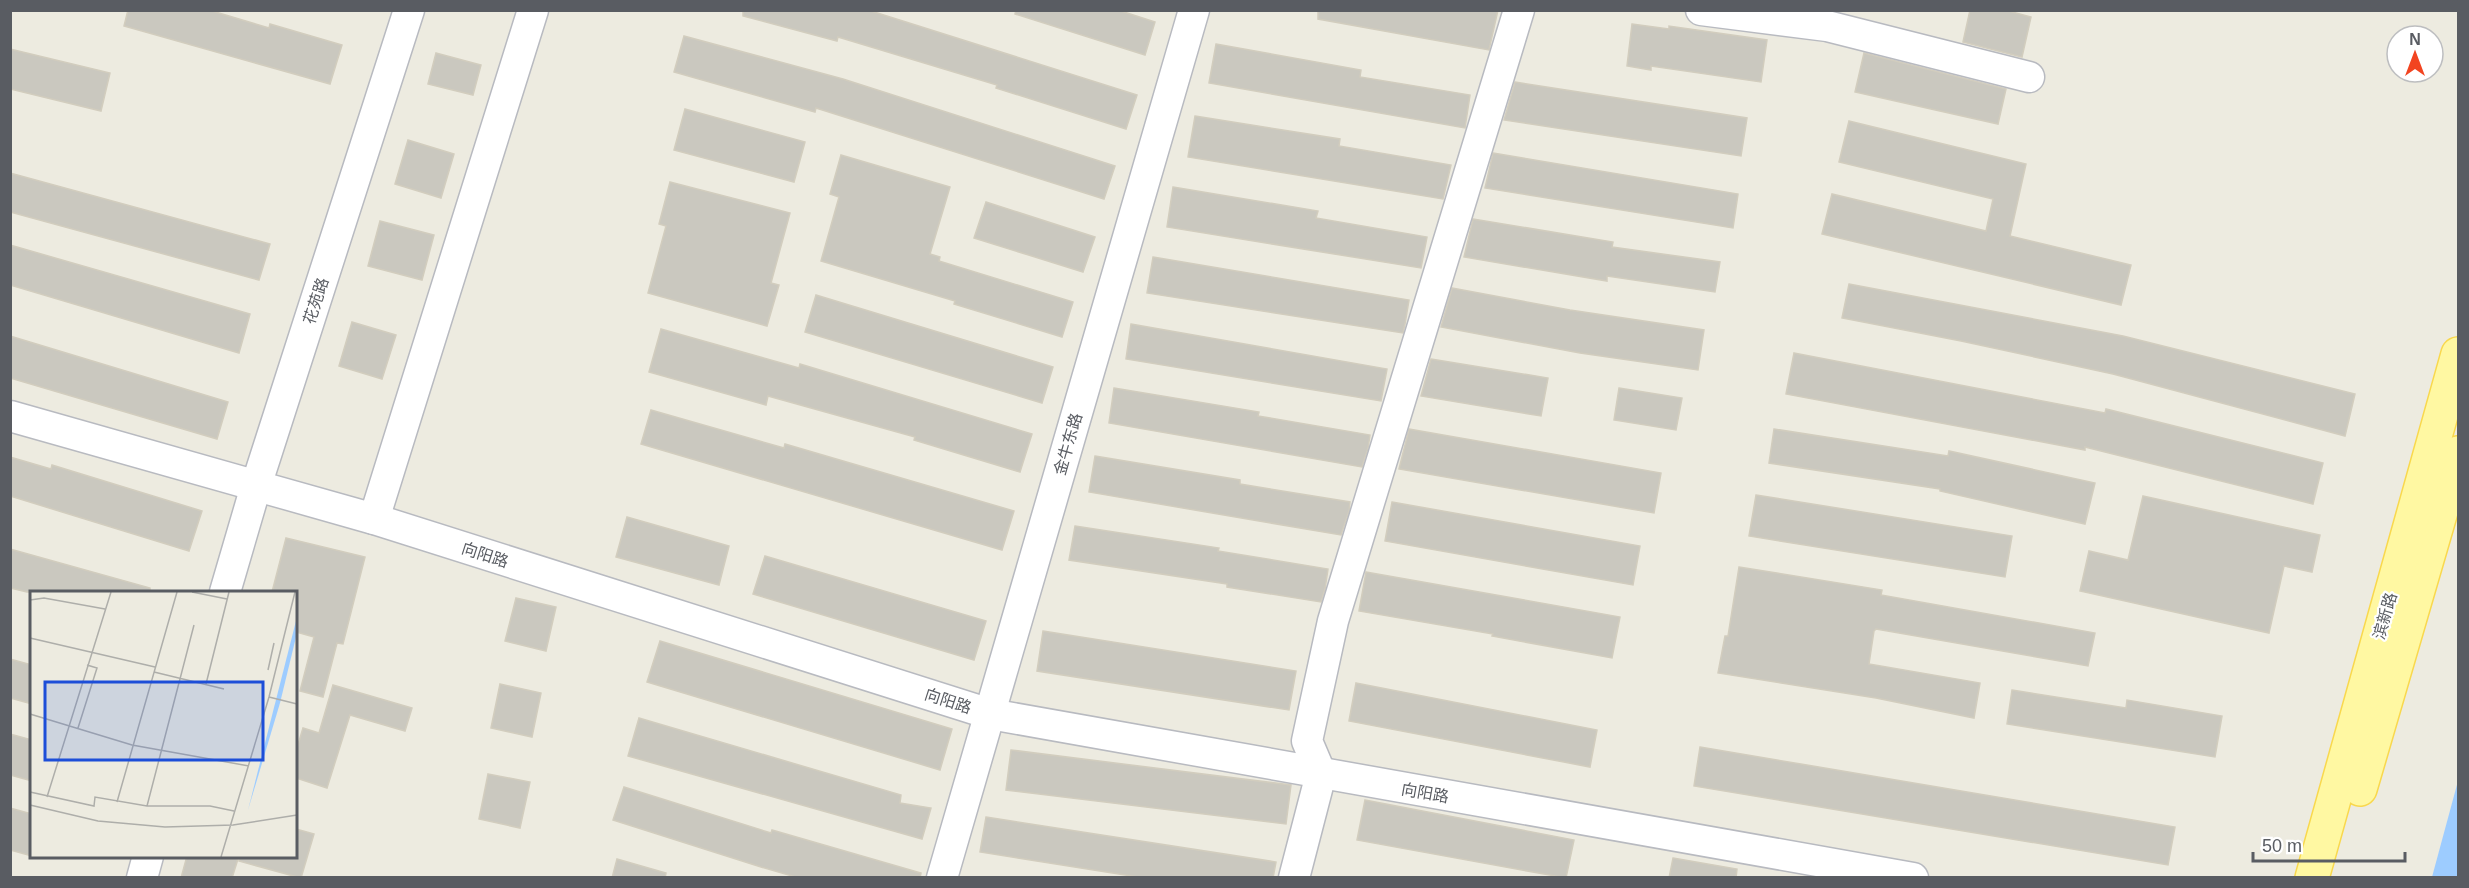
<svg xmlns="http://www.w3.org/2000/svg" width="2469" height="888" font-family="Arial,'Noto Sans SC',sans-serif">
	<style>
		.water { fill: #9dccff }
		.building { fill: #cac8bf; stroke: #d2cdbe; stroke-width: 1.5 }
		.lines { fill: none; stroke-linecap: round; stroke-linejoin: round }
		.minor-casing { stroke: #b8bac0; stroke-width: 33 }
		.major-casing { stroke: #f9d84d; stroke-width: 36 }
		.minor { stroke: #fff; stroke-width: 30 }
		.major { stroke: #fff8a2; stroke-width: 33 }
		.labels { text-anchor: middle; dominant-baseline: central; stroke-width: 4.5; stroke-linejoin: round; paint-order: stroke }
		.street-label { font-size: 16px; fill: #595c62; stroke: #fff }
		.inset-road { fill: none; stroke: #aeaeaa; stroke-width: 1.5 }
		.view { fill: #1d4ed8; fill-opacity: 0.15; stroke: #1d4ed8; stroke-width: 3 }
		.inset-edge { fill: none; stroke: #595c62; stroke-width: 3 }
	</style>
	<rect width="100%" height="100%" fill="#edebe0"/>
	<polygon class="water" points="2458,781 2458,877 2432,877"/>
	<g class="building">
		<polygon points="128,10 209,10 269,28 270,24 342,45 330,84 124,26"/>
		<polygon points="743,10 868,10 1137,95 1126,129 996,88 997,85 838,37 837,41 743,16"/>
		<polygon points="1016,10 1118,10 1155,22 1145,55 1015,14"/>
		<polygon points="1318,10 1498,10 1489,50 1318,19"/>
		<polygon points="1970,10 2005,10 2031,17 2022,57 1963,42"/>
		<polygon points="1632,24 1669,29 1669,26 1767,40 1761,82 1651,66 1651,70 1627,66"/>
		<polygon points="684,36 843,79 1115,166 1104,199 816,108 815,112 674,72"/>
		<polygon points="1216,44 1361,70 1360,77 1470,95 1465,128 1209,83"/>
		<polygon points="10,49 110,73 101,111 10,89"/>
		<polygon points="436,53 481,65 473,95 428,84"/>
		<polygon points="1864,53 2006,89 1998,124 1855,92"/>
		<polygon points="1515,82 1747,118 1741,156 1504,120"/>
		<polygon points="685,109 805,142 794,182 674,150"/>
		<polygon points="1195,116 1340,139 1339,146 1451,165 1443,199 1188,157"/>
		<polygon points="1849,121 2026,164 2010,236 2131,265 2121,305 1822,234 1832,194 1986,231 1993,199 1839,162"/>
		<polygon points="408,140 454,154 441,198 395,184"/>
		<polygon points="1493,153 1738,194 1733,228 1485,188"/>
		<polygon points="841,155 950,187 930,254 940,257 939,261 1073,302 1062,337 954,304 955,301 821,261 839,197 830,194"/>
		<polygon points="10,173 270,244 259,280 10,212"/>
		<polygon points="670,182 790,213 771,283 779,285 767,326 648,293 666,226 659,224"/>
		<polygon points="1173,187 1318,211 1316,218 1427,237 1421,268 1167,227"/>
		<polygon points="986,202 1095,237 1083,272 974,238"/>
		<polygon points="1473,219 1613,242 1612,247 1720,262 1715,292 1607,276 1607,281 1464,257"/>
		<polygon points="380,221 434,235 422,280 368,266"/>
		<polygon points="10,245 250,314 239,353 10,285"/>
		<polygon points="1153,257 1409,300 1405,324 1403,333 1147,293"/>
		<polygon points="1849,284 2123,336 2355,394 2345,436 2113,374 1961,341 1842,318"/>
		<polygon points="1452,288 1570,310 1704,330 1698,370 1580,353 1441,327"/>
		<polygon points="816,295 1053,367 1042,403 805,332"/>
		<polygon points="352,322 396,335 382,379 339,366"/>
		<polygon points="1131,324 1387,369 1381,401 1126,359"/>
		<polygon points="661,329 799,368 800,364 1032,434 1020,472 914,440 915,437 768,396 766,405 649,372"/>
		<polygon points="10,336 228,402 217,439 10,378"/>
		<polygon points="1794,353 2105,413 2106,409 2323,463 2313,504 2085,447 2085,450 1786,394"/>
		<polygon points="1431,359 1548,378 1541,416 1421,396"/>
		<polygon points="1114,388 1259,412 1258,416 1370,435 1368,448 1362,467 1109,423"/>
		<polygon points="1619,388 1682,398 1676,430 1614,420"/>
		<polygon points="651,410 784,448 785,444 1014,511 1002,550 641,444"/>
		<polygon points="1409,429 1661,473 1654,513 1399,469"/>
		<polygon points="1774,429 1948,456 1949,451 2095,483 2085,524 1940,491 1940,489 1769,463"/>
		<polygon points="1095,456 1240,480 1240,484 1350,502 1349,511 1341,535 1089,492"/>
		<polygon points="10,457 51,469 52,465 202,511 189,551 10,496"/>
		<polygon points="1756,495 2012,536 2005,577 1749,536"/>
		<polygon points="2143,496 2320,535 2312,572 2284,566 2269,633 2080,591 2089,551 2128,560"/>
		<polygon points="1392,502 1640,546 1633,585 1385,541"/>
		<polygon points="627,517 729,546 719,585 616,557"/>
		<polygon points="1075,526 1219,548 1218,551 1328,569 1325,589 1321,602 1227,587 1227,584 1069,560"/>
		<polygon points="286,538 365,557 343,644 337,643 323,697 300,691 314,637 296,632 296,592 272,592"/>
		<polygon points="10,549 150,588 150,592 27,592 10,588"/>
		<polygon points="765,556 986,621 974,660 753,594"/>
		<polygon points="1739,567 1882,590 1881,595 2095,633 2088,666 1876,629 1874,631 1869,664 1980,683 1974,718 1876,698 1718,673 1725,636 1728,636"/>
		<polygon points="1366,572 1620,617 1612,658 1492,636 1493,634 1359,611"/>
		<polygon points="516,598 556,607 546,651 505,641"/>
		<polygon points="1043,631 1296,671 1289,710 1037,671"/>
		<polygon points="660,641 952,729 940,770 647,682"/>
		<polygon points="10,659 32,665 32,704 10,698"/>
		<polygon points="1356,683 1597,730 1590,767 1349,721"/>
		<polygon points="500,684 541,693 532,737 491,728"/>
		<polygon points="333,685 412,708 405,731 350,715 327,788 296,778 296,751 303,728 319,733"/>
		<polygon points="2012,690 2126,708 2127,700 2222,716 2215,757 2007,724"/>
		<polygon points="639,718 901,795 900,803 931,808 922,839 628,756"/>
		<polygon points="10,734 32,740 32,781 10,775"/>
		<polygon points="1700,747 2175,827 2168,865 1694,786"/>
		<polygon points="1011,750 1291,785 1286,824 1006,790"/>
		<polygon points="488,774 530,782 520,828 479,819"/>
		<polygon points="624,787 771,833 772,830 921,873 920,878 799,878 761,867 613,820"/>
		<polygon points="1365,800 1574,840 1566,878 1357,840"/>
		<polygon points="10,808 32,814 32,856 10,850"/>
		<polygon points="986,817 1276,862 1273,878 1144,878 980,852"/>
		<polygon points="296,829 314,834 301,878 239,861 240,856 296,856"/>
		<polygon points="187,856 228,856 238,859 232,878 181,878"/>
		<polygon points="1673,858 1737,869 1736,878 1669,878"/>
		<polygon points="617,859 666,873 665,878 612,878"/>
	</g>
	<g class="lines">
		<g class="minor-casing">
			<g id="minor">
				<polyline points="1701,10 1827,26 2029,77"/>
				<polyline points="10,416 374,519 990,714 1913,878"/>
				<polyline points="374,519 533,10"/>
				<polyline points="225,592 256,486 409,10"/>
				<polyline points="142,878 148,856"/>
				<polyline points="942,878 1194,10"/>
				<polyline points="1294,878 1321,774 1307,741 1333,621 1519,10"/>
			</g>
		</g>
		<g class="major-casing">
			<g id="major">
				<polyline points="2360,789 2458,453"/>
				<polyline points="2312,878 2458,354"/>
			</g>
		</g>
		<use href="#minor" class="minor"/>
		<use href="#major" class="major"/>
	</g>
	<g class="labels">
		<g class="street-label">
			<text transform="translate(316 301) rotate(-72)">花苑路</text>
			<text transform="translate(1068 444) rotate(-74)">金牛东路</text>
			<text transform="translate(485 555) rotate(18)">向阳路</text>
			<text transform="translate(2385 616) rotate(-74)">滨新路</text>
			<text transform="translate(948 701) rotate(18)">向阳路</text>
			<text transform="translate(1425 793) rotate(10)">向阳路</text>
		</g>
	</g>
	<g transform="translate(30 591)">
		<rect width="267" height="267" fill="#edebe0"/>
		<path d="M267,26V42L250,112L218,219Z" fill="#9dccff"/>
		<path class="inset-road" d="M162,1L197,8M0,9L14,7L75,18M0,47L125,76M238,79L244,52M124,81L194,98M176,93L199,1M239,106L267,113M0,123L102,154L219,175M48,137L67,77L57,74M0,201L64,215L65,206L117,215H180L204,220M17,206L81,1M87,211L147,1M0,214L68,230L135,236L203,234L267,224M117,215L164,34M191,266L239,106L265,1"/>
		<path class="view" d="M15,91H233V169H15Z"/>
		<rect width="267" height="267" class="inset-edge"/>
	</g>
	<rect width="2469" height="888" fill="none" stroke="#595c62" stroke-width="24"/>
	<g transform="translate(2415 54)"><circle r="28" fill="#ffffff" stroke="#bdbec0" stroke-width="1.5"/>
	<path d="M0-4.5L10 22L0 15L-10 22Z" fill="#f24420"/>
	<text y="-9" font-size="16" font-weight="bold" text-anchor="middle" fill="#595c62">N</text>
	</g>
	<path d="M2253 852v9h152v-9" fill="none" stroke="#595c62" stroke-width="3"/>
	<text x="2262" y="852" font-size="18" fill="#595c62" stroke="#ffffff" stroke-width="4.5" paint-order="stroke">50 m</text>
</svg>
